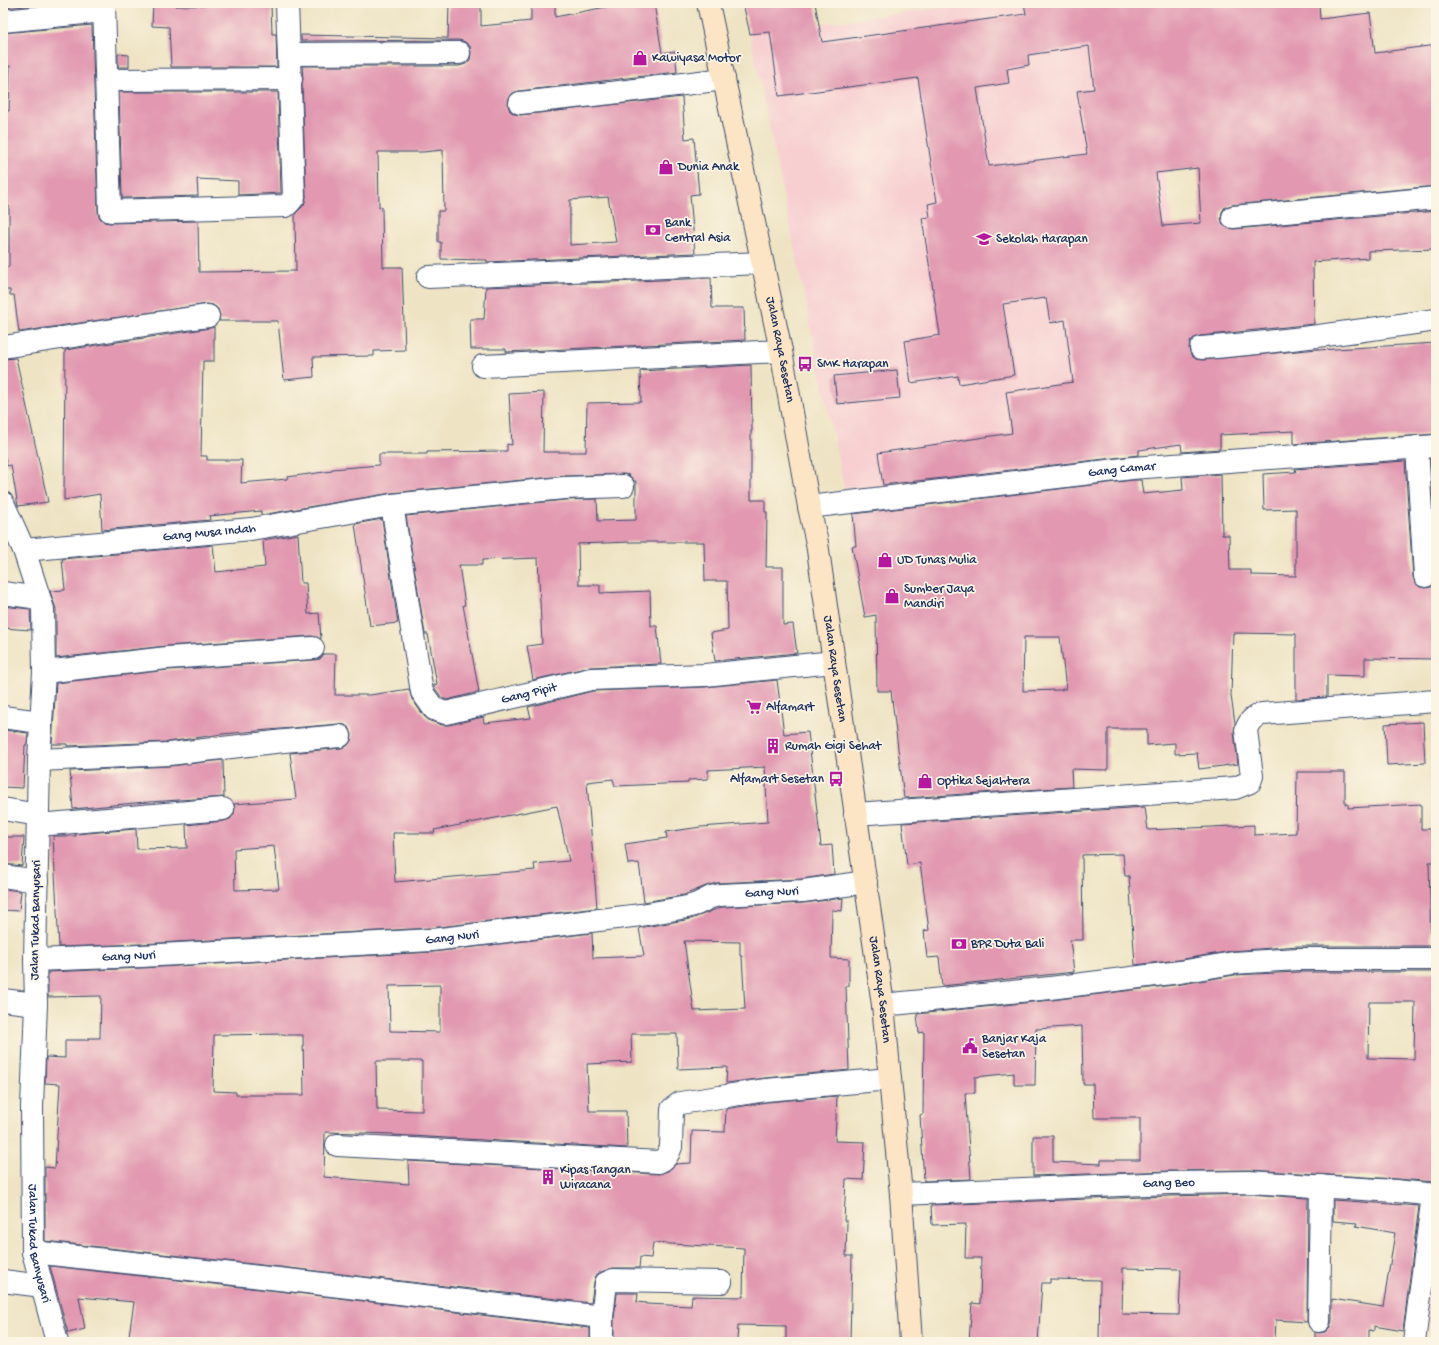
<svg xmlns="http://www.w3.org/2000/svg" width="1439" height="1345" font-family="'Gochi Hand',sans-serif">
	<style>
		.built { fill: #f7cfd1 }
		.building { fill: #e198b0; fill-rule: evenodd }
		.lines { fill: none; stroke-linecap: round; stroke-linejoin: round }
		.minor-casing { stroke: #3b4a6d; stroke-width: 24 }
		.secondary-casing { stroke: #3b4a6d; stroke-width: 24 }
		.minor { stroke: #fff; stroke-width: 22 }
		.secondary { stroke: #fce5c4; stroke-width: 22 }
		.labels { text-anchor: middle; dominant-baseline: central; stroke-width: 3.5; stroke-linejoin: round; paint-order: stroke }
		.poi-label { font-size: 13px; fill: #1b2f5e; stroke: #fcf5e5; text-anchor: start }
		.street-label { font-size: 13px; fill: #1b2f5e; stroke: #fcf5e5 }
	</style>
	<rect width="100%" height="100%" fill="#fcf5e5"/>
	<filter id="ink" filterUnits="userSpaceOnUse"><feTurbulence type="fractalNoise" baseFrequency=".025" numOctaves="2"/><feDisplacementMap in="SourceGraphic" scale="8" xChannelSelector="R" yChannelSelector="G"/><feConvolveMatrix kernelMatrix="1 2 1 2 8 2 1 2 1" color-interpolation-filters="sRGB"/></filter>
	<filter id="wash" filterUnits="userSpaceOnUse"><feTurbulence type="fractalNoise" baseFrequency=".012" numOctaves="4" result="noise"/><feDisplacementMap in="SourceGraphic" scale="16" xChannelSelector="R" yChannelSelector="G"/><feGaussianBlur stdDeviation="0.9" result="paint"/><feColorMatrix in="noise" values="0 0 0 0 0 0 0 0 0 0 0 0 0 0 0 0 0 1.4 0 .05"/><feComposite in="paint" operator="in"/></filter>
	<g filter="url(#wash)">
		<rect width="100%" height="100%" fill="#eee4c4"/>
		<polygon class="built" points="975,3 1134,3 1212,444 1077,461 1077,467 846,497 750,34"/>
		<g id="blocks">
			<g class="building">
				<polygon points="3,3 58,3 3,8"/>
				<polygon points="153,3 176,3 176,6 271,4 272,34 276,34 277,67 171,67 169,27 152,26"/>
				<path d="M449,3H481V26L531,21V3H555V17L626,3H654L662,53L675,51L677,72L519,91L513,93L509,98L508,105L510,111L515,114L521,115L682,97L685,139L694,138L699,194L690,195L695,253L487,262V260L441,259V242H438V211H444L443,150L423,152H378L379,208L382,207L383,267H402L405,350L374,351V356L313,357L314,377L284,380L278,321H219L220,315L218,309L213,305L207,304L19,332L14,295H10V290H3V267H9V206L3,205V111H9L10,66H3V33L92,25L98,211L99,217L104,222L110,223L198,221L199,272L296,271L295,214L304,205L306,197L302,83L303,79L302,66H459L466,64L470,60L471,53L470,46L465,42L459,40L301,41V35L448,38ZM608,197L616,242L570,245V200Z"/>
				<path d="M743,3H815L822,42L1026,14L1024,3H1319L1320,19L1370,13L1375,53L1436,45V186L1232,205L1225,207L1222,212L1221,218L1223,225L1228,228L1234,229L1436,211V249L1368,251V258L1313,262L1314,324L1200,336L1194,338L1190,342L1189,349L1191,355L1196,359L1202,360L1318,349V350L1436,343V434L1294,444V431L1220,435V449L1182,452L1181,444L1139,450V455L883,485L878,453L1012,433L1006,392L1073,382L1065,320L1050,323L1046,298L1003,304L1014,375L959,384L958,376L911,383L905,341L940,335L922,218L930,217L928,204L937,202L918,78L779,96L770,32L750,34ZM1089,46L1094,89L1077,91L1087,154L989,166L977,88L1009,83L1007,69L1029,65L1028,55ZM1198,168L1201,223L1163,226L1156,173Z"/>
				<polygon points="118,54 129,55 129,67 118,67"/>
				<polygon points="119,92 278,92 281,193 238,195 238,181 197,179 198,196 122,198"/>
				<polygon points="711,278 712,308 744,308 745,340 506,352 506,349 471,349 470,319 484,319 486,287"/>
				<polygon points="214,327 214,361 203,361 201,456 207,456 207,460 242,460 241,483 287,479 287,477 332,471 332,469 379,465 379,454 427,454 427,452 507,451 507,444 512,445 509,394 544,392 543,452 586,452 587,403 641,402 640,371 751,365 752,431 751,431 751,500 765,500 765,512 767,512 766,567 783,567 783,625 793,624 797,653 715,661 711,633 728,630 727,581 705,581 704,542 630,542 578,544 579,585 600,585 600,593 650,591 651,626 657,626 661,664 590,667 533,680 527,646 542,644 538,558 482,560 482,565 459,565 465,605 463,605 479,692 447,700 442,698 434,687 434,685 437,684 428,634 425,634 406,516 565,500 597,499 598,521 636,520 636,481 634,481 629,475 623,474 563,476 391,493 261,515 261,511 209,516 210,520 102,530 100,494 64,500 65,350 210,328"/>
				<polygon points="16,358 48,502 18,506 11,465 7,466 3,449 3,359"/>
				<polygon points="897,370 900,398 837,404 834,376"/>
				<polygon points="1430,459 1436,459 1436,545"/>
				<path d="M1405,461L1413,577L1415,583L1420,587L1426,588L1436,586V659L1365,658V676L1327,675V697L1296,699V634L1233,633L1231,696L1235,723L1234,732L1238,764L1199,769L1197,753L1175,754V743L1147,745V729H1108V770L1071,769L1072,787L904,798L891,691H877L876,615L865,617L852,546H856L853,514L1133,480H1141L1143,494L1183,490L1182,477L1221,474L1222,535H1229L1230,570H1251V575L1296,576V509L1264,510L1263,474L1296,472L1295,469ZM1024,637H1060L1066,689H1062V690L1023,691Z"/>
				<polygon points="382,519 398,623 370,626 355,524"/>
				<polygon points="298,534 301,583 306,583 308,614 319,613 321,639 312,636 166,646 56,658 56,609 50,591 65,590 62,559 213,545 216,572 265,567 263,540"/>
				<polygon points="3,606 30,609 31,630 3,628"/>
				<path d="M324,654H336L335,695H370L409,689L412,699L424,716L430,721L442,725H449L483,717L484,723L531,718L528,707L593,691L705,687L777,680L784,734L808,732L821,846L832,845L834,874L802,879L717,883L706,886L684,895L644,902L639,863L628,864L625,844L667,838L666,832L701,827L768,822L765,767L708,770V779L688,780V783L615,786L613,779L587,782L597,908L431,928L140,944L59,947L53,836H76L75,834L136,829L137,849L187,848L186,825L224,821L230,819L234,814L235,808L234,804L296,799L290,753L341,748L347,746L351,741L352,735L350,729L345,725L339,724L222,734L168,742L67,746V744H52L56,683L168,670L314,660L320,659ZM557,806L569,861L534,864L535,870L395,882L393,833H435L434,830ZM274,846L279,889L235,890L234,849Z"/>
				<polygon points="1423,722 1425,763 1387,765 1385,724"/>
				<polygon points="3,730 28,733 27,745 25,745 23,788 3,787"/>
				<polygon points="223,760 224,797 134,803 73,809 70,771 170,766"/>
				<polygon points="1297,772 1345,772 1345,804 1348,804 1348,808 1421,804 1421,829 1436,829 1436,862 1429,862 1431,946 1298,946 1232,951 1178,960 1135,965 1129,876 1125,876 1123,854 1082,855 1083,940 1070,940 1074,972 942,986 939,957 927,958 924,931 929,930 920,863 907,865 902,823 1145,807 1148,830 1254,825 1254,835 1296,833"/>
				<polygon points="3,837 24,837 22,866 3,864"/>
				<polygon points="3,889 21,891 19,911 3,910"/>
				<path d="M843,898L842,911L832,910L831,958L849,959V986H846L849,1070L765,1078L726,1083L727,1067L678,1069L677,1034H631L632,1062L587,1064L589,1111H626L627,1148L393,1135V1134L325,1132L324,1177L409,1184L408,1161L659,1174L668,1171L676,1164L691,1163L692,1131L725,1132L726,1109L767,1102L837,1096L835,1141L865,1142L863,1180L846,1179L844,1221H847L846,1256H852L850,1342H786V1326L738,1325L737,1342H614V1318L617,1293H638L637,1302L646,1303V1304L691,1306L692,1296L743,1297L744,1248L653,1243L651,1258L640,1257L639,1268H613L601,1272L596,1275L594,1282L591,1303L307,1270L45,1241V1167L55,1168L60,1084L45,1083L46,1057L65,1058V1040H88V1038H100L101,996L48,997V972L142,968L433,952L592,933L593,958L644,956L639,928L691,919L722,907L804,903ZM684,941L740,942V956H742L745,1009L694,1011ZM440,985V1032L390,1031L389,986ZM285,1034V1035H303L304,1095H236V1092L213,1091L214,1035ZM376,1061H422V1111L377,1110Z"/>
				<path d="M1298,972H1436V1058H1434V1110H1436V1182L1397,1179L1249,1170L1169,1171L1033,1176V1136H1053V1162L1101,1164V1160H1140V1118H1094L1093,1084H1083L1082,1026L1036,1029L1035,1085H1014V1073L975,1077V1093H965L971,1179L924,1181L920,1115L923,1114L924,1032L919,1033L917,1014L1052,1000L1182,984L1234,975ZM1369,1002H1415L1414,1059L1368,1058Z"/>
				<path d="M1249,1194L1308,1198L1307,1322L1276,1320L1275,1341L1257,1340V1342H1099L1100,1280L1050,1279V1283H1042L1038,1342L969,1340L972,1303L980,1304L981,1258H965L966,1224L932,1225L931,1205L1170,1196ZM1123,1268L1181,1269L1179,1315L1122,1314Z"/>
				<polygon points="1333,1200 1419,1206 1403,1331 1374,1326 1374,1331 1369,1330 1369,1342 1315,1342 1315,1332 1319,1333 1325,1332 1330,1327 1332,1321 1332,1299 1383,1307 1395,1233 1356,1226 1357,1223 1333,1221"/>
				<polygon points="50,1266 305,1294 590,1328 590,1342 352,1342 333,1339 332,1342 128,1342 134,1302 79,1297 85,1329 68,1333"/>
			</g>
		</g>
	</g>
	<g filter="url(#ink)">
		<use href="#blocks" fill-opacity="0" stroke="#3b4a6d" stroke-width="1"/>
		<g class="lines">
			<g class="minor-casing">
				<g id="minor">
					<polyline points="104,3 110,211 286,206 290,202 294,197 287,3"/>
					<polyline points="3,21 104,11"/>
					<polyline points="289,54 459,53"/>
					<polyline points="107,80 291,79"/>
					<polyline points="520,103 611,93 724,79"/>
					<polyline points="1233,217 1436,198"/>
					<polyline points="428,277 762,263"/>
					<polyline points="3,347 171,321 208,316"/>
					<path d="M1201,348C1280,342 1358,331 1436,320"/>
					<polyline points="483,366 781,351"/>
					<polyline points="1417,447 1425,576"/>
					<path id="s1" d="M3,503L24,550L43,609L44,672L39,760L35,960L36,1004L32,1107L33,1252L57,1342"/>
					<path id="s2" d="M392,505L422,692L434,709L446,713L591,679L705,675L834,662"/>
					<path id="s3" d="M809,507L1132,468L1436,446"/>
					<path id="s4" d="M24,550L251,529L392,505L564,488L623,486"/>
					<polyline points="3,593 39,598"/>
					<polyline points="44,672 167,658 313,648"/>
					<polyline points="3,717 40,722"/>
					<polyline points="39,760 169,754 284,741 340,736"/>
					<polyline points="3,809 38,815"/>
					<path d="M855,814L1235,788L1250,782L1252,776L1246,730C1249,721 1253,717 1262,714L1436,701"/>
					<polyline points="38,825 223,809"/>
					<polyline points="3,876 37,881"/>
					<path id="s5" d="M35,960L141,956L432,940L641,915L687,907L697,904L711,897L720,895L803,891L866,882"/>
					<polyline points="3,1000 36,1004"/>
					<polyline points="883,1005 1050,988 1180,972 1233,963 1298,959 1436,959"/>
					<path d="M337,1145L659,1162C666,1159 669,1154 671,1147L672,1109L680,1103L766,1090L890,1079"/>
					<path id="s6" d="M901,1194L1170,1183L1249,1182L1396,1191L1436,1195"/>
					<polyline points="33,1252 306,1282 602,1317"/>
					<polyline points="3,1281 42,1286"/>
					<polyline points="1319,1321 1321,1186"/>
					<polyline points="602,1342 602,1317 606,1283 613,1280 721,1282"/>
					<polyline points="1414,1342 1433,1195"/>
				</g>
			</g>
			<g class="secondary-casing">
				<g id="secondary">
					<path id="s7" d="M708,3L781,351L809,507L817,543L883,1005L901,1194L911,1342"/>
				</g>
			</g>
			<use href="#minor" class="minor"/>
			<use href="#secondary" class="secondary"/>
		</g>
	</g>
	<defs>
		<g id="shop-bare" transform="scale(1.2)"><path d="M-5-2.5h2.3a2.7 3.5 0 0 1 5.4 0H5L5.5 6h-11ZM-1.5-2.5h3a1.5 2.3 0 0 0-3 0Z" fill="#b5179e" stroke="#fcf5e5" stroke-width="2.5" paint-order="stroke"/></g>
		<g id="bank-bare" transform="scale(1.2)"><path d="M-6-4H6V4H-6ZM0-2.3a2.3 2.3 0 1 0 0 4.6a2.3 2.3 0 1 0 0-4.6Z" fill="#b5179e" stroke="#fcf5e5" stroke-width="2.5" paint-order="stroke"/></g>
		<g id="school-bare" transform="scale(1.2)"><path d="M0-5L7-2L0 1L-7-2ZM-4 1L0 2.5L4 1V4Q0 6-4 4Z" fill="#b5179e" stroke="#fcf5e5" stroke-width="2.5" paint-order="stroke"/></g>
		<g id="bus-bare" transform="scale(1.2)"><path d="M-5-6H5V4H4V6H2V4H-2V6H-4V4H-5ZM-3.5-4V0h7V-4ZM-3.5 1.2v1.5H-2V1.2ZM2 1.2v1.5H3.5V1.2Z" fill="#b5179e" stroke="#fcf5e5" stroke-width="2.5" paint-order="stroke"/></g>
		<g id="supermarket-bare" transform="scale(1.2)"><path d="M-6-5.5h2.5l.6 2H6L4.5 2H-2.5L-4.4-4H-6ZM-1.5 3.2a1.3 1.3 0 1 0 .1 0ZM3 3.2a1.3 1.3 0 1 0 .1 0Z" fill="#b5179e" stroke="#fcf5e5" stroke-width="2.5" paint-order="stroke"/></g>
		<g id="building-bare" transform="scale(1.2)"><path d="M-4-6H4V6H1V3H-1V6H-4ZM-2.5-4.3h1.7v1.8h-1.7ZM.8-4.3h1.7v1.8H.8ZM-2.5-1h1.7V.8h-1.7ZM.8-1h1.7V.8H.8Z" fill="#b5179e" stroke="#fcf5e5" stroke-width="2.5" paint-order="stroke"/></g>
		<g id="civic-bare" transform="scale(1.2)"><path d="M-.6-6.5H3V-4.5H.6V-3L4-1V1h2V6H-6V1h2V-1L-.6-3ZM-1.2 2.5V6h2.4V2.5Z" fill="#b5179e" stroke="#fcf5e5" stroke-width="2.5" paint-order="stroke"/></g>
	</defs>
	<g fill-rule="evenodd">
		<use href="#shop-bare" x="640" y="58"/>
		<use href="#shop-bare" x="666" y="167"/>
		<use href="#bank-bare" x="653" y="230"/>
		<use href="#school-bare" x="984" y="239"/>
		<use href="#bus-bare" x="805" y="364"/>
		<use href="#shop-bare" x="885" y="560"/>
		<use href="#shop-bare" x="892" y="596"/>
		<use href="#supermarket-bare" x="754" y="707"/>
		<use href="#building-bare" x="773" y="746"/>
		<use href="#bus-bare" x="836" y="779"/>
		<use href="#shop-bare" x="925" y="781"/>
		<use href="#bank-bare" x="959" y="944"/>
		<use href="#civic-bare" x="970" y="1046"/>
		<use href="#building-bare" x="548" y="1177"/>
	</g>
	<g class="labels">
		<g class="poi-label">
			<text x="652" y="58">Kawiyasa Motor</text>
			<text x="678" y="167">Dunia Anak</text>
			<text x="665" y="223">Bank<tspan x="665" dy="15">Central Asia</tspan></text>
			<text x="996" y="239">Sekolah Harapan</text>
			<text x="817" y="364">SMK Harapan</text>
			<text x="897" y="560">UD Tunas Mulia</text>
			<text x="904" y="589">Sumber Jaya<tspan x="904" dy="15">Mandiri</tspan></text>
			<text x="766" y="707">Alfamart</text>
			<text x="785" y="746">Rumah Gigi Sehat</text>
			<text x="824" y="779" text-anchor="end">Alfamart Sesetan</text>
			<text x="937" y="781">Optika Sejahtera</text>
			<text x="971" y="944">BPR Duta Bali</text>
			<text x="982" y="1039">Banjar Kaja<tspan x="982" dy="15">Sesetan</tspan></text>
			<text x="560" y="1170">Kipas Tangan<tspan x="560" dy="15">Wiracana</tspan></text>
		</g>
		<g class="street-label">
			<text stroke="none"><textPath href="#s7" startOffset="354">Jalan Raya Sesetan</textPath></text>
			<text stroke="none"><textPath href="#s3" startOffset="315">Gang Camar</textPath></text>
			<text stroke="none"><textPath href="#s4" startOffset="186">Gang Musa Indah</textPath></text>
			<text stroke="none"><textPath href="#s7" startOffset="678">Jalan Raya Sesetan</textPath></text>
			<text stroke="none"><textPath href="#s2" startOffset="308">Gang Pipit</textPath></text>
			<text stroke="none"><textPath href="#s5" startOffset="742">Gang Nuri</textPath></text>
			<text transform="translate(36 920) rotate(-89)">Jalan Tukad Banyusari</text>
			<text stroke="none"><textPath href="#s5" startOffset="418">Gang Nuri</textPath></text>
			<text stroke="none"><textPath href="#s5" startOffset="94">Gang Nuri</textPath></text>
			<text stroke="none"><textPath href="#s7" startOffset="1002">Jalan Raya Sesetan</textPath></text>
			<text stroke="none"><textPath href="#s6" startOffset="268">Gang Beo</textPath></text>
			<text stroke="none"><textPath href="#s1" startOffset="749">Jalan Tukad Banyusari</textPath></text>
		</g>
	</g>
	<rect width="1439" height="1345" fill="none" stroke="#fcf5e5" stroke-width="16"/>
</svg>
